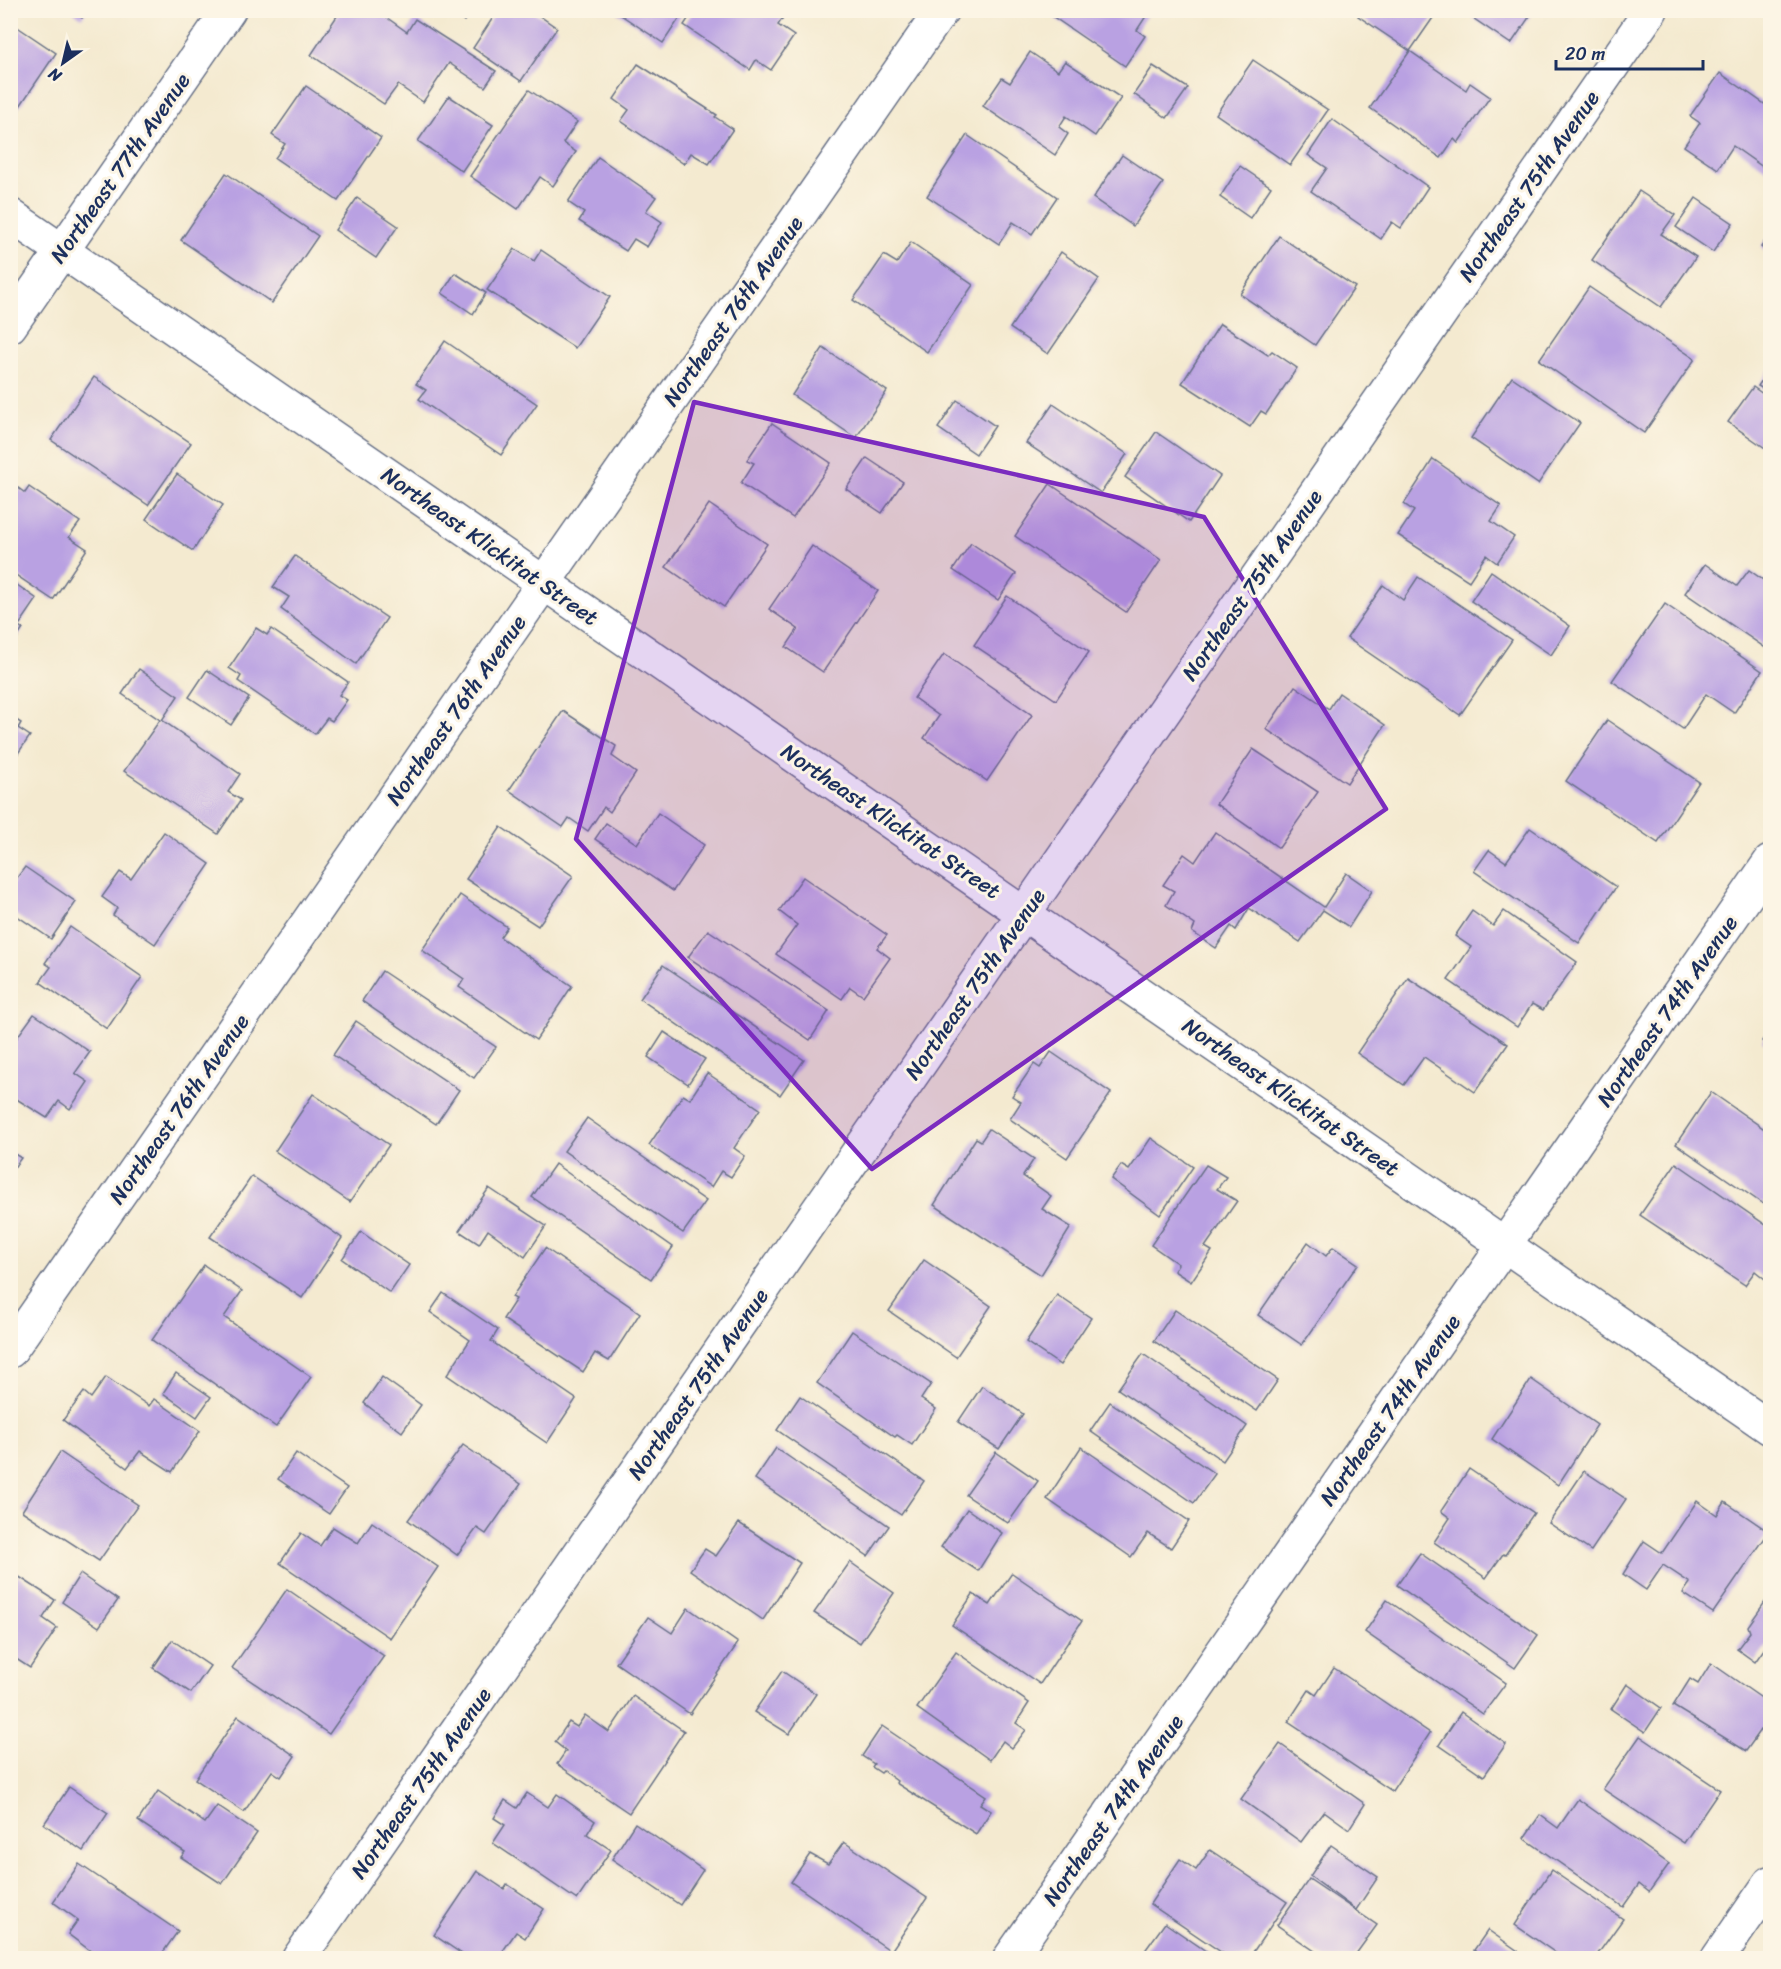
<svg xmlns="http://www.w3.org/2000/svg" width="1781" height="1969" font-family="Sriracha,sans-serif">
	<style>
		.building { fill: #b9a1e2 }
		.lines { fill: none; stroke-linecap: round; stroke-linejoin: round }
		.street-casing { stroke: #677086; stroke-width: 36 }
		.street { stroke: #fff; stroke-width: 33 }
		.marked { fill: #7b2cbf; fill-opacity: 0.2; stroke: #7b2cbf; stroke-width: 4.5; stroke-linejoin: round }
		.labels { text-anchor: middle; dominant-baseline: central; stroke-width: 6; stroke-linejoin: round; paint-order: stroke }
		.street-label { font-size: 22px; fill: #1b2f5e; stroke: #fcf5e5 }
	</style>
	<rect width="100%" height="100%" fill="#fcf5e5"/>
	<filter id="ink" filterUnits="userSpaceOnUse"><feTurbulence type="fractalNoise" baseFrequency=".0167" numOctaves="2"/><feDisplacementMap in="SourceGraphic" scale="12" xChannelSelector="R" yChannelSelector="G"/><feConvolveMatrix kernelMatrix="1 2 1 2 8 2 1 2 1" color-interpolation-filters="sRGB"/></filter>
	<filter id="wash" filterUnits="userSpaceOnUse"><feTurbulence type="fractalNoise" baseFrequency=".008" numOctaves="4" result="noise"/><feDisplacementMap in="SourceGraphic" scale="24" xChannelSelector="R" yChannelSelector="G"/><feGaussianBlur stdDeviation="1.35" result="paint"/><feColorMatrix in="noise" values="0 0 0 0 0 0 0 0 0 0 0 0 0 0 0 0 0 1.4 0 .05"/><feComposite in="paint" operator="in"/></filter>
	<g filter="url(#wash)">
		<rect width="100%" height="100%" fill="#f4ead0"/>
		<g id="blocks">
			<g class="building">
				<polygon points="71,10 87,10 82,18"/>
				<polygon points="341,10 376,10 407,32 415,19 496,71 485,87 449,63 423,102 398,85 384,104 311,55"/>
				<polygon points="449,10 472,10 464,21"/>
				<polygon points="498,10 531,10 557,28 521,81 473,48"/>
				<polygon points="619,10 685,10 663,43 618,13"/>
				<polygon points="694,10 788,10 778,25 794,36 771,70 756,60 750,70 684,25"/>
				<polygon points="1056,10 1150,10 1137,30 1145,36 1125,66 1052,16"/>
				<polygon points="1362,10 1435,10 1437,12 1410,51 1466,90 1470,83 1490,97 1458,143 1454,139 1441,158 1370,108 1410,51 1358,16"/>
				<polygon points="1470,10 1534,10 1511,44 1467,14"/>
				<polygon points="10,22 56,53 18,109 10,104"/>
				<polygon points="1030,52 1058,71 1065,61 1121,98 1095,136 1066,116 1059,127 1068,134 1055,155 983,106 1002,78 1010,83"/>
				<polygon points="1253,60 1328,110 1290,165 1216,114"/>
				<polygon points="638,64 717,115 715,117 733,129 709,164 691,153 684,164 621,121 629,110 614,99"/>
				<polygon points="1153,66 1188,88 1167,118 1134,94"/>
				<polygon points="1720,73 1770,108 1770,172 1733,146 1718,169 1684,146 1700,123 1690,116"/>
				<polygon points="306,86 381,138 338,201 275,158 285,144 272,135"/>
				<polygon points="529,90 577,122 563,143 576,152 553,186 540,177 518,209 470,176"/>
				<polygon points="449,96 493,125 462,171 418,141"/>
				<polygon points="1332,119 1428,187 1401,228 1392,222 1381,239 1311,191 1327,168 1308,155"/>
				<polygon points="967,135 1057,197 1032,234 1013,222 999,244 927,196"/>
				<polygon points="1122,155 1163,183 1133,226 1093,198"/>
				<polygon points="598,157 656,197 646,211 662,222 647,247 634,239 626,251 579,221 584,213 568,202"/>
				<polygon points="1240,166 1271,187 1250,218 1220,197"/>
				<polygon points="226,173 318,236 272,303 181,240"/>
				<polygon points="1639,191 1675,215 1661,234 1696,257 1661,307 1592,260"/>
				<polygon points="357,198 398,226 376,258 335,230"/>
				<polygon points="1696,198 1733,223 1713,252 1676,227"/>
				<polygon points="1770,234 1770,254 1761,247"/>
				<polygon points="1279,236 1355,287 1315,345 1240,294"/>
				<polygon points="911,242 973,285 927,352 853,300 884,255 897,263"/>
				<polygon points="515,249 534,261 541,250 610,297 575,348 487,290"/>
				<polygon points="1061,252 1099,279 1048,354 1010,328"/>
				<polygon points="455,273 486,293 473,314 442,293"/>
				<polygon points="1589,287 1695,359 1644,433 1539,360"/>
				<polygon points="1220,324 1268,355 1272,351 1297,368 1266,414 1261,411 1250,427 1182,383"/>
				<polygon points="445,341 537,404 501,455 419,399 426,390 416,384"/>
				<polygon points="823,348 887,391 856,438 792,395"/>
				<polygon points="1770,368 1770,393 1758,386"/>
				<polygon points="94,377 191,443 148,505 51,440"/>
				<polygon points="1512,377 1580,423 1538,484 1471,438"/>
				<polygon points="1753,387 1770,399 1770,446 1768,450 1728,422"/>
				<polygon points="957,400 995,426 976,454 938,428"/>
				<polygon points="1053,404 1127,454 1101,493 1026,443"/>
				<polygon points="772,423 831,463 793,518 741,483 754,463 747,460"/>
				<polygon points="1156,432 1220,476 1189,522 1125,477"/>
				<polygon points="867,458 903,482 882,513 846,489"/>
				<polygon points="1433,459 1501,506 1491,521 1514,537 1497,563 1486,555 1469,581 1398,535 1414,511 1404,504"/>
				<polygon points="177,474 223,505 193,551 146,519"/>
				<polygon points="13,484 25,493 29,487 80,522 69,537 87,549 53,600 10,571"/>
				<polygon points="1050,484 1161,560 1126,612 1015,536"/>
				<polygon points="709,504 767,544 724,607 666,567"/>
				<polygon points="971,543 1016,574 998,600 953,570"/>
				<polygon points="812,546 878,591 823,672 786,647 798,629 769,609"/>
				<polygon points="295,556 387,618 356,664 281,609 289,597 273,587"/>
				<polygon points="1705,564 1737,586 1749,570 1770,585 1770,651 1685,593"/>
				<polygon points="1491,571 1570,626 1551,655 1471,601"/>
				<polygon points="1418,577 1512,640 1460,715 1347,638 1383,585 1403,600"/>
				<polygon points="10,580 37,599 20,624 10,617"/>
				<polygon points="1007,596 1089,652 1056,700 974,645"/>
				<polygon points="1665,604 1762,671 1734,713 1706,694 1683,729 1612,681"/>
				<polygon points="10,620 23,629 10,648"/>
				<polygon points="256,628 267,635 271,629 348,682 339,695 347,700 332,721 327,718 315,734 238,681 241,676 229,668"/>
				<polygon points="944,654 1032,715 987,781 924,738 939,716 914,698"/>
				<polygon points="139,669 178,696 162,720 240,774 228,792 241,800 218,834 124,771 160,720 122,694"/>
				<polygon points="207,670 249,698 231,725 189,697"/>
				<polygon points="1295,686 1329,709 1339,693 1385,725 1347,783 1266,729"/>
				<polygon points="563,711 616,746 612,756 636,773 610,812 604,807 588,831 569,818 563,827 509,790"/>
				<polygon points="10,716 21,723 18,728 30,736 14,759 10,757"/>
				<polygon points="1607,720 1699,782 1658,843 1566,781"/>
				<polygon points="1253,749 1318,792 1279,848 1216,804"/>
				<polygon points="658,813 704,845 673,891 595,839 606,823 637,844"/>
				<polygon points="501,827 573,876 538,926 466,879"/>
				<polygon points="1530,828 1616,887 1579,943 1474,871 1489,850 1506,862"/>
				<polygon points="164,832 210,864 155,944 113,915 117,908 102,897 120,872 131,879"/>
				<polygon points="1215,832 1324,907 1346,873 1372,891 1349,927 1323,910 1300,942 1249,908 1236,930 1231,926 1216,948 1192,932 1195,925 1166,905 1174,891 1163,885 1184,854 1195,862"/>
				<polygon points="25,867 76,902 51,939 10,911 10,887"/>
				<polygon points="803,877 887,935 877,948 890,958 863,996 850,987 842,999 776,954 797,925 779,911"/>
				<polygon points="460,895 507,927 500,937 572,986 536,1040 459,987 464,979 422,950"/>
				<polygon points="1472,911 1493,926 1504,911 1577,962 1543,1010 1532,1004 1517,1027 1448,980 1471,947 1455,936"/>
				<polygon points="70,927 142,977 107,1029 40,982 51,967 45,963"/>
				<polygon points="708,930 829,1011 810,1040 688,957"/>
				<polygon points="663,965 804,1060 780,1095 640,999"/>
				<polygon points="382,971 496,1047 474,1078 362,1001"/>
				<polygon points="1408,978 1508,1044 1475,1092 1424,1057 1404,1085 1357,1053"/>
				<polygon points="34,1014 90,1052 75,1073 88,1082 70,1109 59,1101 47,1118 10,1095 10,1047"/>
				<polygon points="356,1021 459,1090 436,1124 333,1055"/>
				<polygon points="1770,1029 1770,1046 1762,1041"/>
				<polygon points="664,1032 705,1059 688,1084 648,1057"/>
				<polygon points="1051,1052 1111,1093 1067,1158 1010,1119 1021,1102 1012,1096 1034,1064 1040,1068"/>
				<polygon points="707,1073 760,1109 734,1148 745,1156 731,1177 721,1171 711,1187 649,1145 683,1095 690,1099"/>
				<polygon points="1711,1092 1770,1133 1770,1193 1763,1204 1676,1144"/>
				<polygon points="313,1094 389,1145 350,1202 275,1151"/>
				<polygon points="587,1118 706,1201 683,1233 564,1151"/>
				<polygon points="989,1129 1034,1159 1023,1176 1051,1196 1042,1209 1071,1227 1041,1275 934,1205 976,1138 981,1141"/>
				<polygon points="1151,1138 1193,1167 1160,1215 1111,1179 1121,1165 1129,1170"/>
				<polygon points="10,1151 21,1158 10,1173"/>
				<polygon points="1676,1163 1770,1228 1770,1283 1755,1271 1745,1285 1640,1215"/>
				<polygon points="555,1164 673,1247 651,1279 532,1197"/>
				<polygon points="1206,1165 1226,1177 1217,1189 1237,1201 1205,1247 1212,1251 1191,1282 1174,1271 1178,1264 1151,1245"/>
				<polygon points="252,1176 342,1238 302,1298 210,1237"/>
				<polygon points="489,1188 546,1226 525,1257 488,1230 479,1244 459,1231"/>
				<polygon points="361,1232 409,1265 390,1293 342,1259"/>
				<polygon points="1308,1242 1326,1256 1333,1247 1358,1264 1302,1345 1258,1315"/>
				<polygon points="545,1248 640,1313 609,1361 595,1353 583,1372 503,1319 516,1299 512,1297"/>
				<polygon points="924,1260 991,1306 956,1357 889,1311"/>
				<polygon points="204,1265 242,1291 224,1317 311,1377 276,1427 152,1340"/>
				<polygon points="443,1293 498,1330 491,1341 576,1399 547,1443 447,1375 470,1340 430,1312"/>
				<polygon points="1057,1295 1091,1318 1060,1365 1026,1342"/>
				<polygon points="1175,1310 1278,1380 1257,1411 1154,1341"/>
				<polygon points="852,1331 931,1384 921,1399 936,1409 912,1445 897,1435 895,1437 817,1383"/>
				<polygon points="1143,1354 1247,1426 1223,1461 1118,1389"/>
				<polygon points="176,1373 211,1397 197,1417 163,1393"/>
				<polygon points="106,1377 149,1406 154,1399 200,1431 172,1472 140,1451 127,1468 63,1420 84,1392 91,1398"/>
				<polygon points="382,1377 421,1405 402,1432 364,1403"/>
				<polygon points="1531,1379 1597,1425 1558,1485 1492,1439"/>
				<polygon points="982,1386 1023,1414 999,1449 958,1422"/>
				<polygon points="800,1396 924,1481 901,1515 777,1430"/>
				<polygon points="1110,1402 1215,1474 1194,1503 1090,1431"/>
				<polygon points="463,1445 521,1484 486,1534 477,1528 457,1555 408,1520"/>
				<polygon points="1081,1447 1189,1521 1171,1548 1148,1533 1131,1557 1047,1499"/>
				<polygon points="776,1448 889,1526 868,1556 755,1479"/>
				<polygon points="60,1452 138,1505 99,1561 22,1511"/>
				<polygon points="996,1452 1038,1481 1008,1523 966,1495"/>
				<polygon points="296,1453 347,1488 329,1514 278,1479"/>
				<polygon points="1469,1469 1534,1513 1505,1555 1503,1554 1486,1578 1434,1542 1450,1518 1441,1511"/>
				<polygon points="1584,1471 1626,1499 1591,1551 1549,1523"/>
				<polygon points="1697,1501 1717,1515 1725,1502 1769,1532 1713,1613 1683,1593 1690,1583 1663,1565 1646,1590 1623,1574 1644,1541 1662,1553"/>
				<polygon points="967,1509 1002,1533 978,1571 941,1547"/>
				<polygon points="372,1522 438,1567 390,1638 280,1563 301,1533 320,1546 333,1527 358,1543"/>
				<polygon points="739,1523 800,1563 763,1620 690,1570 705,1549 716,1556"/>
				<polygon points="1420,1553 1538,1635 1515,1668 1397,1585"/>
				<polygon points="850,1562 894,1593 860,1643 814,1613"/>
				<polygon points="10,1571 55,1600 43,1618 57,1628 30,1668 10,1655"/>
				<polygon points="1012,1573 1082,1621 1040,1684 952,1625 973,1594 990,1605"/>
				<polygon points="80,1574 118,1600 99,1627 62,1602"/>
				<polygon points="287,1589 384,1656 329,1734 232,1668"/>
				<polygon points="1770,1595 1770,1647 1767,1645 1755,1662 1737,1649 1750,1632 1748,1626"/>
				<polygon points="1387,1600 1506,1683 1483,1714 1365,1632"/>
				<polygon points="688,1608 738,1643 690,1714 616,1663 648,1617 672,1633"/>
				<polygon points="172,1640 210,1666 191,1693 153,1668"/>
				<polygon points="956,1652 1029,1703 1016,1723 1026,1730 1012,1748 1003,1741 990,1760 917,1708"/>
				<polygon points="1711,1663 1770,1704 1768,1712 1770,1714 1770,1724 1764,1733 1761,1730 1746,1751 1673,1706 1690,1679 1698,1684"/>
				<polygon points="1334,1668 1430,1733 1392,1791 1288,1722 1309,1690 1316,1695"/>
				<polygon points="782,1671 816,1694 789,1734 754,1712"/>
				<polygon points="1627,1684 1661,1708 1645,1732 1611,1709"/>
				<polygon points="633,1696 684,1731 629,1813 557,1764 566,1751 555,1742 569,1722 577,1727 585,1715 609,1732"/>
				<polygon points="1461,1712 1506,1744 1484,1776 1439,1745"/>
				<polygon points="238,1716 295,1756 281,1777 272,1771 244,1812 195,1779"/>
				<polygon points="882,1726 986,1796 980,1804 991,1811 976,1834 896,1783 897,1781 883,1771 881,1773 872,1767 874,1764 862,1756"/>
				<polygon points="1640,1736 1720,1790 1684,1843 1603,1789"/>
				<polygon points="1280,1744 1365,1804 1349,1829 1324,1811 1301,1842 1241,1799"/>
				<polygon points="69,1787 108,1813 83,1851 44,1824"/>
				<polygon points="158,1791 205,1823 217,1806 257,1833 222,1884 181,1857 185,1852 138,1821"/>
				<polygon points="527,1793 548,1807 557,1794 595,1821 587,1834 611,1850 577,1900 493,1843 505,1825 494,1818 505,1800 517,1808"/>
				<polygon points="1578,1799 1669,1864 1649,1892 1639,1884 1623,1907 1524,1838 1540,1815 1558,1828"/>
				<polygon points="635,1823 703,1870 680,1905 612,1859"/>
				<polygon points="844,1842 927,1898 891,1951 791,1882 810,1854 828,1864"/>
				<polygon points="1331,1845 1378,1877 1356,1910 1310,1876"/>
				<polygon points="1210,1850 1287,1902 1249,1958 1230,1958 1150,1904 1180,1859 1196,1870"/>
				<polygon points="79,1864 178,1931 159,1958 100,1958 68,1934 78,1920 53,1902"/>
				<polygon points="1551,1870 1623,1919 1595,1958 1563,1958 1515,1925"/>
				<polygon points="477,1871 504,1889 507,1884 544,1909 525,1938 516,1932 498,1958 468,1958 434,1935"/>
				<polygon points="1309,1879 1377,1925 1353,1958 1325,1958 1277,1925"/>
				<polygon points="1165,1923 1216,1958 1141,1956"/>
				<polygon points="1488,1930 1528,1958 1484,1958 1474,1950"/>
				<polygon points="525,1953 534,1958 521,1958"/>
				<polygon points="766,1953 774,1958 762,1958"/>
			</g>
		</g>
	</g>
	<g filter="url(#ink)">
		<use href="#blocks" fill-opacity="0" stroke="#677086" stroke-width="1.5"/>
		<g class="lines">
			<g class="street-casing">
				<g id="street">
					<polyline points="10,215 1770,1428"/>
					<polyline points="10,326 229,10"/>
					<polyline points="10,1351 942,10"/>
					<polyline points="299,1958 1651,10"/>
					<polyline points="1010,1958 1770,862"/>
					<polyline points="1718,1958 1770,1883"/>
				</g>
			</g>
			<use href="#street" class="street"/>
		</g>
	</g>
	<path class="marked" d="M694,402L1204,517L1386,809L872,1169L576,839Z"/>
	<g class="labels">
		<g class="street-label">
			<text transform="translate(120 168) rotate(-55)">Northeast 77th Avenue</text>
			<text transform="translate(1529 186) rotate(-55)">Northeast 75th Avenue</text>
			<text transform="translate(733 311) rotate(-55)">Northeast 76th Avenue</text>
			<text transform="translate(490 546) rotate(35)">Northeast Klickitat Street</text>
			<text transform="translate(1252 585) rotate(-55)">Northeast 75th Avenue</text>
			<text transform="translate(456 710) rotate(-55)">Northeast 76th Avenue</text>
			<text transform="translate(891 821) rotate(34)">Northeast Klickitat Street</text>
			<text transform="translate(975 984) rotate(-55)">Northeast 75th Avenue</text>
			<text transform="translate(1667 1011) rotate(-55)">Northeast 74th Avenue</text>
			<text transform="translate(1291 1097) rotate(35)">Northeast Klickitat Street</text>
			<text transform="translate(179 1109) rotate(-55)">Northeast 76th Avenue</text>
			<text transform="translate(698 1384) rotate(-55)">Northeast 75th Avenue</text>
			<text transform="translate(1390 1410) rotate(-55)">Northeast 74th Avenue</text>
			<text transform="translate(421 1783) rotate(-55)">Northeast 75th Avenue</text>
			<text transform="translate(1113 1810) rotate(-55)">Northeast 74th Avenue</text>
		</g>
	</g>
	<rect width="1781" height="1969" fill="none" stroke="#fcf5e5" stroke-width="36"/>
	<g transform="translate(63 63) rotate(214)" stroke="#fcf5e5" stroke-width="4.5" paint-order="stroke">
	<path d="M0-4.5L10 22L0 15L-10 22Z" fill="#1b2f5e"/>
	<text y="-9" font-size="16" font-weight="bold" text-anchor="middle" fill="#1b2f5e">N</text>
	</g>
	<path d="M1556 60v9h147v-9" fill="none" stroke="#1b2f5e" stroke-width="3"/>
	<text x="1565" y="60" font-size="18" fill="#1b2f5e" stroke="#fcf5e5" stroke-width="4.5" paint-order="stroke">20 m</text>
</svg>
